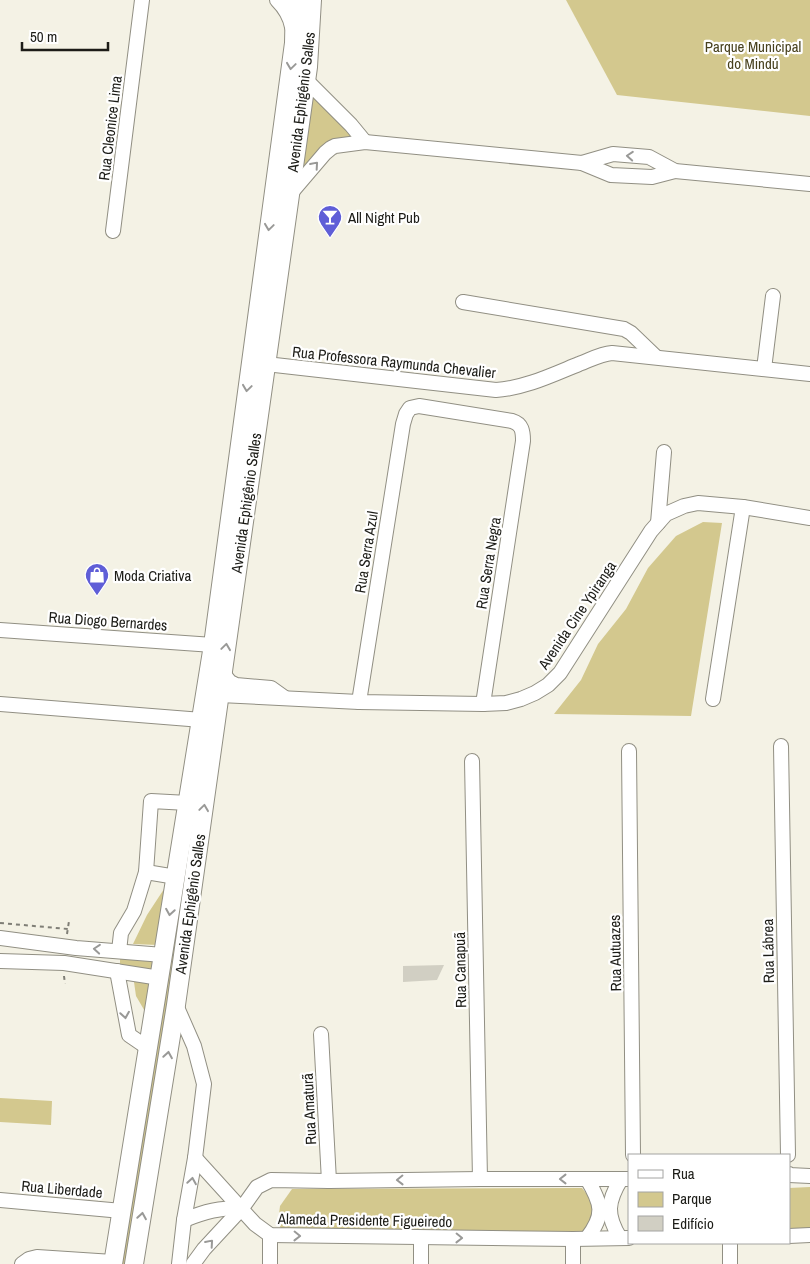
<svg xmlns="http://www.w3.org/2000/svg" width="810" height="1264" font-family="'Archivo Narrow',sans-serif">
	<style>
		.green { fill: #d3c88e }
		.building { fill: #d1cfc3 }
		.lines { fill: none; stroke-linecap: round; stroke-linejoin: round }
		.minor-casing { stroke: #918f83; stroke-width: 16 }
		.major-casing { stroke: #918f83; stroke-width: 20 }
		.path { stroke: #7f7e76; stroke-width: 2; stroke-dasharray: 4 4; stroke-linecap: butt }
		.minor { stroke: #fff; stroke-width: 14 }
		.major { stroke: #fff; stroke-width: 18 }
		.oneway { stroke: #999997 }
		.labels { text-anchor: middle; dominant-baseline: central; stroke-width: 4.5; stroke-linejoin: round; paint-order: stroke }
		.park-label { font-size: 15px; fill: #47401d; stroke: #fff }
		.street-label { font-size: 15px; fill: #1c1c17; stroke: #fff }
		.poi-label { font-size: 15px; fill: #1c1c17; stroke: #fff; text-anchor: start }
	</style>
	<rect width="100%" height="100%" fill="#f4f2e5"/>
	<g class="green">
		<polygon points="566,0 810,0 810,116 617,95"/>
		<polygon points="313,88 356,140 299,177"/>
		<polygon points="703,522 722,523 691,716 554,714 581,680 598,644 626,609 648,568 676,536"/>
		<polygon points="210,681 219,684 128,1264 118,1264"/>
		<polygon points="164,889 159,924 158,945 133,944 147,915"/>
		<polygon points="120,955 157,957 157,970 120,968"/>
		<polygon points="133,975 156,980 150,1020 136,996"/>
		<polygon points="0,1098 52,1101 51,1125 0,1122"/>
		<polygon points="810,1187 810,1231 789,1231 789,1188"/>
		<polygon points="582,1188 594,1203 596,1220 583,1233 283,1233 278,1222 280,1206 292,1189"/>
	</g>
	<polygon class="building" points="444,965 437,980 403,982 403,966"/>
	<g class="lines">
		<g class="minor-casing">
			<g id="minor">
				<path d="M277,0C285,8 290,16 292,27"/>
				<polyline points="306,80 351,125 365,142"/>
				<polyline points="582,163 613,154 649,157 675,171 810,184"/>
				<polyline points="290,194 325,153 331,148 335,146 365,142 582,163 611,175 652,177 675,171"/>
				<polyline points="113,231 142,0"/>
				<polyline points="463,302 624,329 631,333 656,357"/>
				<path d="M266,364L496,390C525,388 552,375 579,364C590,360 600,354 612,353L810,374"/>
				<polyline points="764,369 773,296"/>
				<polyline points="658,523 664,452"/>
				<polyline points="0,630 213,645"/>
				<polyline points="223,670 226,677 230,682 236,685 271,688 285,698"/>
				<polyline points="220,695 359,702 483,704 506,703 521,699 535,693 548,685 560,673 651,531 666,514 684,506 698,503 743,507 810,518"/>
				<polyline points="713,699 743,507"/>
				<path d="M359,702L403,424L406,414L410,408L419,406L512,421C522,424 523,431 523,441L483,704"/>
				<polyline points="0,704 202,720"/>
				<polyline points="781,746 788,1155"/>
				<polyline points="629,751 633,1155"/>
				<polyline points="472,761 480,1179"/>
				<polyline points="146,872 176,877"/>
				<polyline points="0,938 76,948 163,955"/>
				<polyline points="119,951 121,933 134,911 146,872 151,801 188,803"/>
				<polyline points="0,961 64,963 160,978"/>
				<polyline points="117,971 129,1035 148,1048"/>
				<polyline points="176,1005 194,1046 204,1084 195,1158 184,1220 179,1264"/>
				<polyline points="321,1034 329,1181"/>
				<polyline points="195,1158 255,1224 270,1235 573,1239 629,1238"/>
				<polyline points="789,1174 789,1175 810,1176"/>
				<polyline points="0,1200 122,1211"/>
				<path d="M184,1220C206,1211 219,1208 242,1208"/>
				<polyline points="270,1235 270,1264"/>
				<polyline points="789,1236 810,1235"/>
				<polyline points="421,1238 421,1264"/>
				<path d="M587,1238C605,1215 602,1204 587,1179"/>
				<path d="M620,1238C606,1215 607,1202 621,1179"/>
				<polyline points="573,1239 573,1264"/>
				<polyline points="22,1264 29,1259 37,1257 113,1262"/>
				<polyline points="193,1264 204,1249 242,1208 257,1187 271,1180 329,1181 480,1179 629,1179"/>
				<polyline points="730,1264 730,1243"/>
			</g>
		</g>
		<g class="major-casing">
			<g id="major">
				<polyline points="113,1264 213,645 294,43 295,0"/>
				<polyline points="134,1264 176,1005 308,67 312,0"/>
			</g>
		</g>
		<g class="path">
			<polyline points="0,923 68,929"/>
			<polyline points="67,934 69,921"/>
			<polyline points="64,976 65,984"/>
		</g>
		<use href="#minor" class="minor"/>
		<use href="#major" class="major"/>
	</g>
	<defs><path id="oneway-chevron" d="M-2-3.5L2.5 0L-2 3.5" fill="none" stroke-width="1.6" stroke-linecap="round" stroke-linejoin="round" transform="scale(1.25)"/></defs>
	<g class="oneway">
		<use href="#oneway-chevron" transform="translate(291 66) rotate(98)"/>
		<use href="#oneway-chevron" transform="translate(630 156) rotate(-176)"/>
		<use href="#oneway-chevron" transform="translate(315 165) rotate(-49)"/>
		<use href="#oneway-chevron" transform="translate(269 227) rotate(98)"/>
		<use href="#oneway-chevron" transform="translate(247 388) rotate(98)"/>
		<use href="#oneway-chevron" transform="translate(226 647) rotate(-82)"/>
		<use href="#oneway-chevron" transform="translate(204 808) rotate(-82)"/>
		<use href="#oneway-chevron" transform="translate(170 912) rotate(99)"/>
		<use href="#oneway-chevron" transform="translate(97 949) rotate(-175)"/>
		<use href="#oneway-chevron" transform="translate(125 1015) rotate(81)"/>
		<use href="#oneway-chevron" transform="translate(168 1055) rotate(-81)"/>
		<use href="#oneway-chevron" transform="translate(563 1179) rotate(-180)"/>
		<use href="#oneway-chevron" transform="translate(400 1180) rotate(179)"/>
		<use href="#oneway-chevron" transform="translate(192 1181) rotate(-81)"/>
		<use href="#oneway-chevron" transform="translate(142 1216) rotate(-81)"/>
		<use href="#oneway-chevron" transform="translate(297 1236) rotate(1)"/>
		<use href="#oneway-chevron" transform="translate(459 1238) rotate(1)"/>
		<use href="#oneway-chevron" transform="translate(210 1243) rotate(-49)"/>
	</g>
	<defs>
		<g id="bar-pin" transform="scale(1.25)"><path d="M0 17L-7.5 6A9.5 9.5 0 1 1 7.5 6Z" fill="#5f5ed7" stroke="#fff"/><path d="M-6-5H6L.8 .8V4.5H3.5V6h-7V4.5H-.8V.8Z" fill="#fff"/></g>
		<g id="shop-pin" transform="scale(1.25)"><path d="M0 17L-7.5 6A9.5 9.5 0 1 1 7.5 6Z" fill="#5f5ed7" stroke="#fff"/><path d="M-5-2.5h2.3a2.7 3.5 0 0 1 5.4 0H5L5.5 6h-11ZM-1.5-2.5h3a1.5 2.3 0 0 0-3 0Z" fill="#fff"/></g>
	</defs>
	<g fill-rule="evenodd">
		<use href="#bar-pin" x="330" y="217"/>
		<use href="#shop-pin" x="97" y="575"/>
	</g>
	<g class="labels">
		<g class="park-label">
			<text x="753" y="46">Parque Municipal<tspan x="753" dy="17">do Mindú</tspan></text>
		</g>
		<g class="street-label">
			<text transform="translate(301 102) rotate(-83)">Avenida Ephigênio Salles</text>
			<text transform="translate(110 128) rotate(-83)">Rua Cleonice Lima</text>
			<text transform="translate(394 362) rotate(6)">Rua Professora Raymunda Chevalier</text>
			<text transform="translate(246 503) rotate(-82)">Avenida Ephigênio Salles</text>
			<text transform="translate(366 552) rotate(-81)">Rua Serra Azul</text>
			<text transform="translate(488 563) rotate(-81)">Rua Serra Negra</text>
			<text transform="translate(577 615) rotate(-56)">Avenida Cine Ypiranga</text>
			<text transform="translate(108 621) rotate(4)">Rua Diogo Bernardes</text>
			<text transform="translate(190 904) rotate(-82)">Avenida Ephigênio Salles</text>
			<text transform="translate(768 951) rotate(-91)">Rua Lábrea</text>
			<text transform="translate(615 953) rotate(-91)">Rua Autuazes</text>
			<text transform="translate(460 970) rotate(-91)">Rua Canapuã</text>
			<text transform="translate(309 1109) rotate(-93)">Rua Amaturã</text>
			<text transform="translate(62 1189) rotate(5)">Rua Liberdade</text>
			<text transform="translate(365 1220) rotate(1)">Alameda Presidente Figueiredo</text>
		</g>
		<g class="poi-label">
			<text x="348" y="217">All Night Pub</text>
			<text x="114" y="575">Moda Criativa</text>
		</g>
	</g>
	<rect x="628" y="1154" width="162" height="90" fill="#ffffff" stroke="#a4a4a2"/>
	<rect x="638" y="1170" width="25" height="8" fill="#ffffff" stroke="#a4a4a2"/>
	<text x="672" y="1179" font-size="15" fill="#1c1c17">Rua</text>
	<rect x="638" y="1192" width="25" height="15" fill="#d3c88e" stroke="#a4a4a2"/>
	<text x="672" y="1204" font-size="15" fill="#1c1c17">Parque</text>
	<rect x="638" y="1216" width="25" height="15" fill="#d1cfc3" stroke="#a4a4a2"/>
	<text x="672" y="1229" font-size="15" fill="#1c1c17">Edifício</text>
	<path d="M22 42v8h86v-8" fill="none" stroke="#1c1c17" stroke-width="2.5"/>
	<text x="30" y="42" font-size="15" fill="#1c1c17" stroke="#ffffff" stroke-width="4" paint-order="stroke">50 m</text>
</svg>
